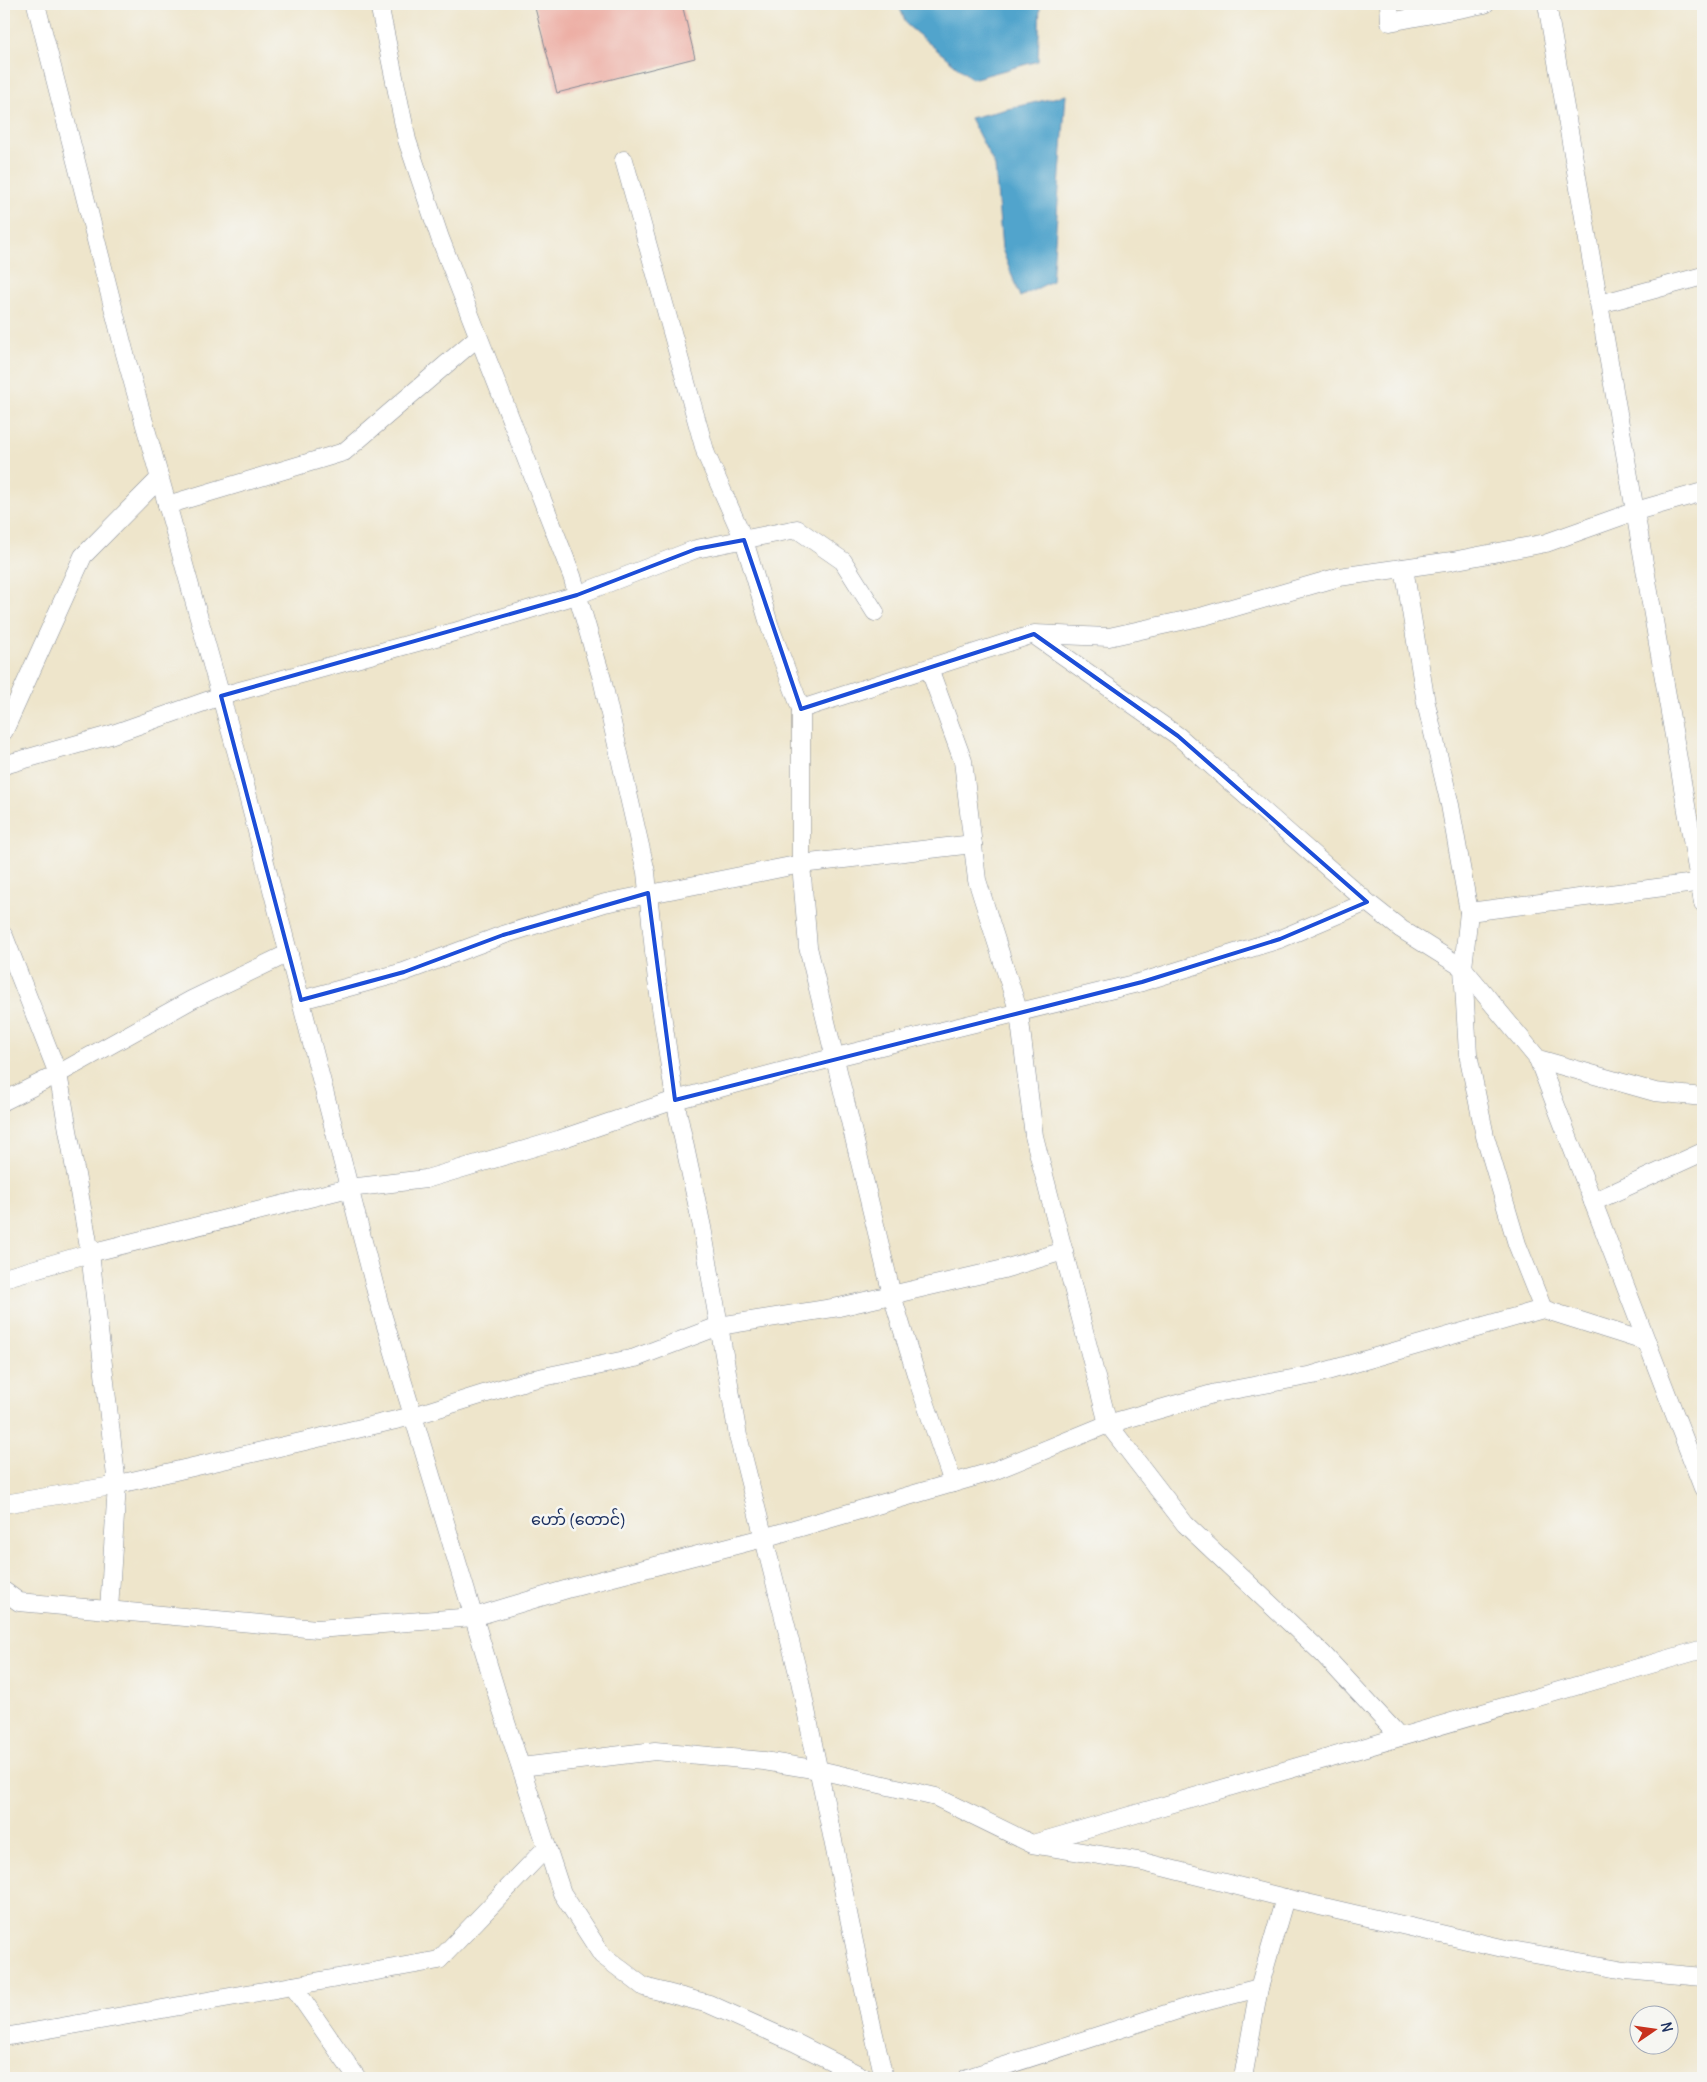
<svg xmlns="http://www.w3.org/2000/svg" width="1707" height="2082" font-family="Delius,'Noto Sans Myanmar',sans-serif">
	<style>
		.water { fill: #51a4cc; stroke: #366a95 }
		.building { fill: #edafa5 }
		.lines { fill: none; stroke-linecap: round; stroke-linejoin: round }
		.minor-casing { stroke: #848a94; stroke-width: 19 }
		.minor { stroke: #fff; stroke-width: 18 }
		.marked { fill: none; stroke: #1d4ed8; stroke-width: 4; stroke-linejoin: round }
		.labels { text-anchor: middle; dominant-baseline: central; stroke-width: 5; stroke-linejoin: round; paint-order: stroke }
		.quarter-label { font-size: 16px; fill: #1b2f5e; stroke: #f6f6f2 }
	</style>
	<rect width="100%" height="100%" fill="#f6f6f2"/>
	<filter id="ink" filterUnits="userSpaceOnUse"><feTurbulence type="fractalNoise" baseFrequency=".02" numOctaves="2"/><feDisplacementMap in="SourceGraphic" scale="10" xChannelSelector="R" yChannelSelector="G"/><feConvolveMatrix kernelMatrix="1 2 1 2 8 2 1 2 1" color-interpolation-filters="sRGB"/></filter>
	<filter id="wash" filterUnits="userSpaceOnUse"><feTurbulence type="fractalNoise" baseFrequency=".0096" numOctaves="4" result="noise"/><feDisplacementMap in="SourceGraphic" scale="20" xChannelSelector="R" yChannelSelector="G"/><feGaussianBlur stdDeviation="1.12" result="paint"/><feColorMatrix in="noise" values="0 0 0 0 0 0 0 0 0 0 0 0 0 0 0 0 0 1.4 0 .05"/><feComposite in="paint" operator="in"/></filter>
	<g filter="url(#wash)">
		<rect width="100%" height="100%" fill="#eee5cb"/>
		<g class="water">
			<polygon points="898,4 1040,4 1038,61 972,79 907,25"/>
			<polygon points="1066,95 1052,281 1020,297 1002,249 995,166 970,118"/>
		</g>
		<g id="blocks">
			<polygon class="building" points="534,4 682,4 695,58 557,93"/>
		</g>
	</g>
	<g filter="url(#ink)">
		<use href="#blocks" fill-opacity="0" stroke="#848a94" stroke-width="1"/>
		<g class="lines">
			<g class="minor-casing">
				<g id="minor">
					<polyline points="36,4 125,354 237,754 379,1303 500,1704 562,1893 602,1955 644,1987 709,2004 794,2042 865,2078"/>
					<polyline points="379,4 407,140 440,238 572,576 602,679 646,872 657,981 675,1100 702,1227 738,1436 800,1681 865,1995 884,2078"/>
					<polyline points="1389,4 1390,22 1485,4"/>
					<polyline points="1547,4 1703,903"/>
					<polyline points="624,160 706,454 744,540 770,627 801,709 801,864 808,947 892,1295 918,1381 953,1483"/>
					<polyline points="1600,304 1703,276"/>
					<polyline points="167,505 344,452 478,337"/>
					<polyline points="1404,568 1426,703 1450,805 1469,912 1463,968 1468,1054 1485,1136 1517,1244 1543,1309"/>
					<polyline points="1034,635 1178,736 1367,902 1401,929 1463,968 1538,1059 1655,1092 1703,1097"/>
					<polyline points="929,668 963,761 977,880 1019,1013 1034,1136 1108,1424 1185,1524 1323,1654 1400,1737"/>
					<polyline points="801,709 1034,634 1109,637 1204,616 1339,577 1452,561 1546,543 1636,511 1703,492"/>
					<polyline points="4,731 83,556 160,478"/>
					<polyline points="4,765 110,735 221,696 454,632 577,595 696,549 797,529 843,561 875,612"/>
					<polyline points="1469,912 1703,882"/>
					<polyline points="4,936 58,1074 90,1253 117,1485 109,1610"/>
					<polyline points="301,1000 404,972 503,935 605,903 801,864 973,844"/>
					<polyline points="1538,1059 1703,1488"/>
					<polyline points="4,1101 58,1074 191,1000 289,953"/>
					<polyline points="1593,1202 1703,1152"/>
					<polyline points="4,1278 90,1253 349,1188 426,1179 558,1140 675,1100 836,1057 1142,982 1280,939 1367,902"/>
					<polyline points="4,1504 106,1487 413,1416 529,1380 635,1358 719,1326 839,1307 1004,1269 1064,1251"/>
					<polyline points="4,1591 19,1602 317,1629 474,1617 571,1588 763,1538 991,1472 1108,1424 1216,1393 1313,1375 1543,1309 1647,1342"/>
					<polyline points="521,1767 655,1751 764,1761 819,1770 936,1797 1032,1844 1143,1862 1285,1898 1506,1949 1625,1970 1703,1977"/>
					<polyline points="1036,1843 1703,1649"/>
					<polyline points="293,1986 357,2078"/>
					<polyline points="4,2037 439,1960 547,1847"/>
					<polyline points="967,2078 1200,2003 1259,1988"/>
					<polyline points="1243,2078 1259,1988 1285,1898"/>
				</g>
			</g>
			<use href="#minor" class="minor"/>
		</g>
	</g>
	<path class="marked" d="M744,540L801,709L1034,634L1178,736L1367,902L1280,939L1142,982L675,1100L648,893L503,935L404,972L301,1000L221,696L577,595L696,549Z"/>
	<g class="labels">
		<g class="quarter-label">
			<text x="578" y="1519">ဟော် (တောင်)</text>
		</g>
	</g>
	<rect width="1707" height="2082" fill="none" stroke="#f6f6f2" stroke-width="20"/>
	<g transform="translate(1654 2030) rotate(77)"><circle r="24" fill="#f6f6f2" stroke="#9ea6b7"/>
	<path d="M0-4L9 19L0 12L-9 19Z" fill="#c8321e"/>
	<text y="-8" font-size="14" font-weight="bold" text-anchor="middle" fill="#1b2f5e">N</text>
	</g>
</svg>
